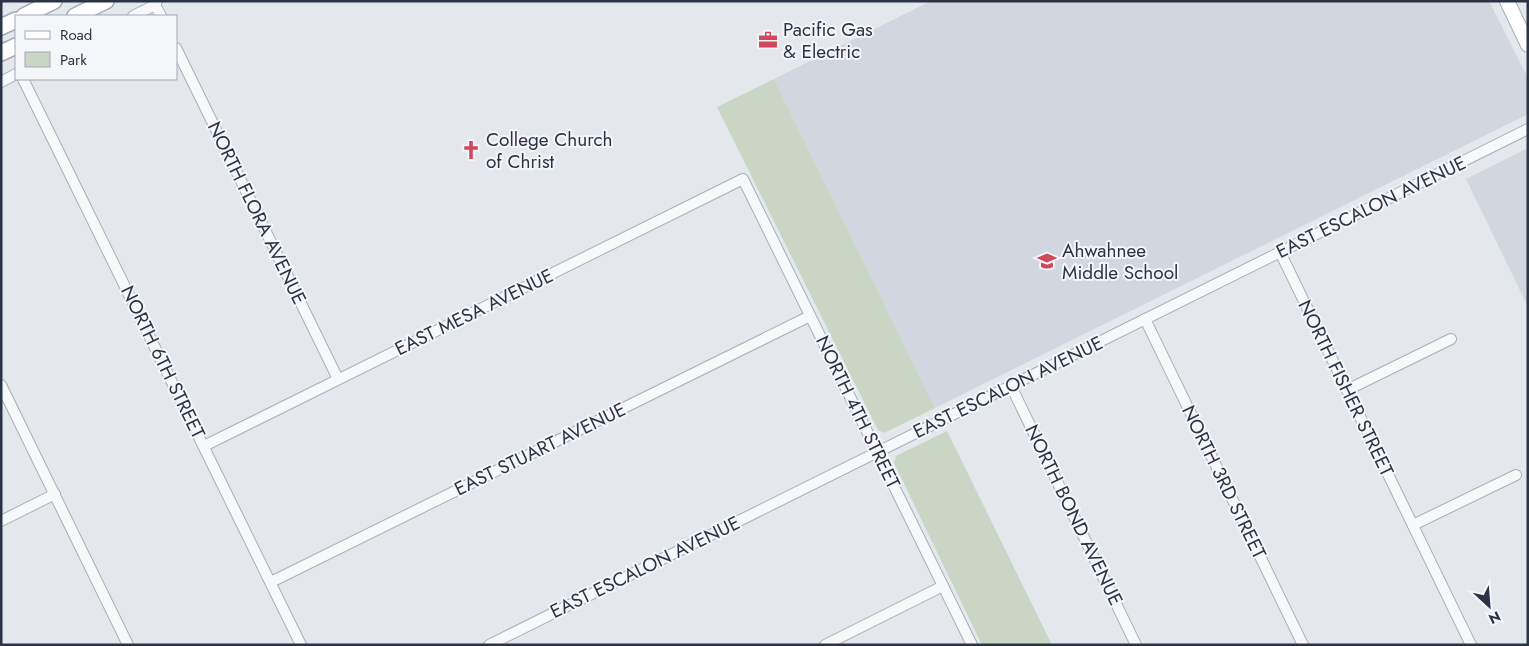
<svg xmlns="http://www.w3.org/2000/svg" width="1529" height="646" font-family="Jost,sans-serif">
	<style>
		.built { fill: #d2d6de }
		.green { fill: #c9d6c5 }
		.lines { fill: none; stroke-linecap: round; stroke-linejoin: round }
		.street-casing { stroke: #a9aeb7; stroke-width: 12 }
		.secondary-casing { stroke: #a9aeb7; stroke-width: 16 }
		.primary-casing { stroke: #a3abb8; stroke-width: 18 }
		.street { stroke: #f7f8fa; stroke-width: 10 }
		.secondary { stroke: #fff; stroke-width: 14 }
		.primary { stroke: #fff; stroke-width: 15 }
		.labels { text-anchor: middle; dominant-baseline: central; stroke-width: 4; stroke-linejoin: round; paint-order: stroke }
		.poi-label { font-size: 19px; fill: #2b3445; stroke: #f4f6f9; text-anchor: start }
		.street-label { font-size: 19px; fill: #2b3445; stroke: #f4f6f9 }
	</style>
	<rect width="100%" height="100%" fill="#e4e7ec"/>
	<g class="built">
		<polygon points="931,1 1489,1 1528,78 1528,114 935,408 774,79"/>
		<polygon points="1528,148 1528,307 1466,179"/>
	</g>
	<g class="green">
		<polygon points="774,79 935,408 884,433 878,430 717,107"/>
		<polygon points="947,431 1052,645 982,645 894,463 896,456"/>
	</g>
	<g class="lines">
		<g class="street-casing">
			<g id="street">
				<polyline points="157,1 155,5 161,16"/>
				<polyline points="133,16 155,5"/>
				<polyline points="176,48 338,379"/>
				<polyline points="23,79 301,645"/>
				<polyline points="1,82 16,74"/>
				<polyline points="1280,252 1471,645"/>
				<polyline points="1145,319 1303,645"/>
				<polyline points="1,385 128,645"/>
				<polyline points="1011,386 1136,645"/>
				<polyline points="1347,390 1451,339"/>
				<polyline points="204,446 743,179 972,645"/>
				<polyline points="1,521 55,494"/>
				<polyline points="1413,525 1516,475"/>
				<polyline points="271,582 810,316"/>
				<polyline points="489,645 1528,129"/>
				<polyline points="825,645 943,586"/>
			</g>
		</g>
		<g class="secondary-casing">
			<polyline id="secondary" points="1507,1 1528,45"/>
		</g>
		<g class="primary-casing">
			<g id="primary">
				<polyline points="24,16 54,1"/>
				<polyline points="75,16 106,1"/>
				<polyline points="1,27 16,20"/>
				<polyline points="1,53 16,46"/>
			</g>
		</g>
		<use href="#street" class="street"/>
		<use href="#secondary" class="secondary"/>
		<use href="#primary" class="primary"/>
	</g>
	<defs>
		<g id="office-bare" transform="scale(1.5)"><path d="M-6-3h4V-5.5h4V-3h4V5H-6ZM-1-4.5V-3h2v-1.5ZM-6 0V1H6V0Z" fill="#d1495b" stroke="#f4f6f9" stroke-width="2.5" paint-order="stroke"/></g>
		<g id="church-bare" transform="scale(1.5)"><path d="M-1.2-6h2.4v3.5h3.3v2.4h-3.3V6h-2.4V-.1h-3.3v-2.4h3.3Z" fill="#d1495b" stroke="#f4f6f9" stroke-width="2.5" paint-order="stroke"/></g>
		<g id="school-bare" transform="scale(1.5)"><path d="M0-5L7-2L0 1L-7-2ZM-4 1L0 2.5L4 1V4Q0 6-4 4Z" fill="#d1495b" stroke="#f4f6f9" stroke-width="2.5" paint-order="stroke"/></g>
	</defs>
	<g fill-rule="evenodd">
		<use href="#office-bare" x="768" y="40"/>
		<use href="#church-bare" x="471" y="150"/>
		<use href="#school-bare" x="1047" y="261"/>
	</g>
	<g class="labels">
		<g class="poi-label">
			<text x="783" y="29">Pacific Gas<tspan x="783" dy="22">&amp; Electric</tspan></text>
			<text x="486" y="139">College Church<tspan x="486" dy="22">of Christ</tspan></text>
			<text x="1062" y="250">Ahwahnee<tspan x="1062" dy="22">Middle School</tspan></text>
		</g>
		<g class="street-label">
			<text transform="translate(1371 207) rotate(-26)">EAST ESCALON AVENUE</text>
			<text transform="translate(257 213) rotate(64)">NORTH FLORA AVENUE</text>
			<text transform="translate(474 312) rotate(-26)">EAST MESA AVENUE</text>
			<text transform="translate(163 362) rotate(64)">NORTH 6TH STREET</text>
			<text transform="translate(1008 387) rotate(-26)">EAST ESCALON AVENUE</text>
			<text transform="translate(1346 388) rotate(64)">NORTH FISHER STREET</text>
			<text transform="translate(858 412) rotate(64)">NORTH 4TH STREET</text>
			<text transform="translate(540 449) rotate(-26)">EAST STUART AVENUE</text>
			<text transform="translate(1224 482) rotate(64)">NORTH 3RD STREET</text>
			<text transform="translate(1074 515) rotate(64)">NORTH BOND AVENUE</text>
			<text transform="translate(645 567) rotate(-26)">EAST ESCALON AVENUE</text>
		</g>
	</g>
	<rect width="1529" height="646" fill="none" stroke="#2b3445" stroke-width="5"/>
	<rect x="15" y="15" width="162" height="65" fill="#f4f6f9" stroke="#a4a8b1"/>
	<rect x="25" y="31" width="25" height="8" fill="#ffffff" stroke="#a4a8b1"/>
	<text x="60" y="40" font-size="15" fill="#2b3445">Road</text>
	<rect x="25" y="52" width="25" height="15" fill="#c9d6c5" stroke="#a4a8b1"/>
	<text x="60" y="65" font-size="15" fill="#2b3445">Park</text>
	<g transform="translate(1489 606) rotate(154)" stroke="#f4f6f9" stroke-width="4" paint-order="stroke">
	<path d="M0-4L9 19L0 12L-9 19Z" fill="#2b3445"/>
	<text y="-8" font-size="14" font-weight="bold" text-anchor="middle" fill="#2b3445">N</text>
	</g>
</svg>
